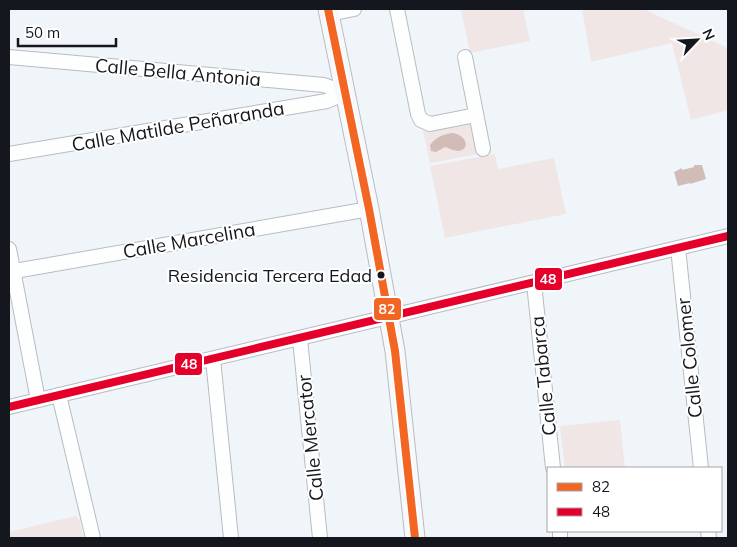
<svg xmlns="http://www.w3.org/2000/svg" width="737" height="547" font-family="Mulish,sans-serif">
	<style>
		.green { fill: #efe6e5 }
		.water { fill: #d1bcb8 }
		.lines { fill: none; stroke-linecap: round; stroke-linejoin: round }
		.street-casing { stroke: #b8bcc2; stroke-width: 16 }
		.secondary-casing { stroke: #b8bcc2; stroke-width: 21 }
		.street { stroke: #fdfefe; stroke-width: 14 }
		.secondary { stroke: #f6f8fb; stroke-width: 19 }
		.bus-1-casing { stroke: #fff; stroke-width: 11 }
		.bus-2-casing { stroke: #fff; stroke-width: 11 }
		.bus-1 { stroke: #f26522; stroke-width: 8 }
		.bus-2 { stroke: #e4002b; stroke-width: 8 }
		.bus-dot { fill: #14181e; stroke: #fff; stroke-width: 2 }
		.labels { text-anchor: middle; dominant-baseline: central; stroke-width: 4; stroke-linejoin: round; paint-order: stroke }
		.bus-label { font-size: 18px; fill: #14181e; stroke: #fff; text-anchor: end }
		.street-label { font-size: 19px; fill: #14181e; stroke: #fff }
		.line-badge { stroke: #fff; stroke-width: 2 }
		.badge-label { font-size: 14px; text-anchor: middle; font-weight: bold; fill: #fff }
	</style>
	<rect width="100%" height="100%" fill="#f0f5fa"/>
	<g class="green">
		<polygon points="461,9 523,9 530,41 470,53"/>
		<polygon points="582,9 643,9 728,48 728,110 691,120 672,43 591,62"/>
		<polygon points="471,121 478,154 430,163 423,131"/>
		<polygon points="495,154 498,169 554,158 566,214 445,238 430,166"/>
		<polygon points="620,420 625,468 565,468 560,426"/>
		<polygon points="76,516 79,519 84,538 9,538 9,532"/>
	</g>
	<g class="water">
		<path d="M453,133C468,136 470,150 458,151C454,151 449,148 445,147L436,152L431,151L430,145C436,137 443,134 453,133Z"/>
		<polygon points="694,165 702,165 706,179 690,184 690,183 678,186 674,172 682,168 682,170 694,167"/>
	</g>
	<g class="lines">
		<g class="street-casing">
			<g id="street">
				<polyline points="397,9 418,114 421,120 430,124 476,115"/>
				<polyline points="329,14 354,9"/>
				<polyline points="9,57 324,85 345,93"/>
				<polyline points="465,57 483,149"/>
				<polyline points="9,154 327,101 345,93"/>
				<polyline points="678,248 701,468"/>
				<polyline points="9,249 38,400"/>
				<polyline points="9,272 369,209"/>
				<polyline points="534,283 553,468"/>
				<polyline points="300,339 320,538"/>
				<polyline points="213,359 231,538"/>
				<polyline points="59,395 93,538"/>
				<polyline points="9,407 728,236"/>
				<polyline points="560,531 560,538"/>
				<polyline points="708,531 709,538"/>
			</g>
		</g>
		<g class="secondary-casing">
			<polyline id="secondary" points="328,9 369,209 395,351 415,538"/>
		</g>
		<use href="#street" class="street"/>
		<use href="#secondary" class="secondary"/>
		<g class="bus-1-casing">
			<polyline id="bus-1" points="328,9 369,209 395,351 415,538"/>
		</g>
		<g class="bus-2-casing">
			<polyline id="bus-2" points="9,407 728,236"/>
		</g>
		<use href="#bus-1" class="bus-1"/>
		<use href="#bus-2" class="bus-2"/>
	</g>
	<circle class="bus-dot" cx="381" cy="275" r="4.5"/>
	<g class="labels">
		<g class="bus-label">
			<text x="372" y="275">Residencia Tercera Edad</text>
		</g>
		<g class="street-label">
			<text transform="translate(178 72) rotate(5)">Calle Bella Antonia</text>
			<text transform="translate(178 126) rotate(-10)">Calle Matilde Peñaranda</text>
			<text transform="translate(189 240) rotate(-10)">Calle Marcelina</text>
			<text transform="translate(689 358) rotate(-96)">Calle Colomer</text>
			<text transform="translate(543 376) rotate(-96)">Calle Tabarca</text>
			<text transform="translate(310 438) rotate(-96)">Calle Mercator</text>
		</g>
	</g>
	<g class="line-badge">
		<rect x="534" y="267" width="29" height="24" rx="5" fill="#e4002b"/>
		<rect x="373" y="297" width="29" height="24" rx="5" fill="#f26522"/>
		<rect x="174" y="352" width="29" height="24" rx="5" fill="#e4002b"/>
	</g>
	<g class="badge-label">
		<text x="548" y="284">48</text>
		<text x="387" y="314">82</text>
		<text x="189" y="369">48</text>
	</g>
	<rect width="737" height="547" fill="none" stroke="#14181e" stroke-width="20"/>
	<rect x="547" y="467" width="175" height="65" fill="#ffffff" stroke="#a1a3a5"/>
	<rect x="557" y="483" width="25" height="8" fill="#f26522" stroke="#a1a3a5"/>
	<text x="592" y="492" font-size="15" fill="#14181e">82</text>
	<rect x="557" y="508" width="25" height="8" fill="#e4002b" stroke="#a1a3a5"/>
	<text x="592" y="517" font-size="15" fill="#14181e">48</text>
	<g transform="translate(697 40) rotate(65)" stroke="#ffffff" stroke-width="4" paint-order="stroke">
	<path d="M0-4L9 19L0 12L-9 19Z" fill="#14181e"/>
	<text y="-8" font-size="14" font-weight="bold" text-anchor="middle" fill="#14181e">N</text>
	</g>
	<path d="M18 38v8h98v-8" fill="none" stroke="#14181e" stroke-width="2.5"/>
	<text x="25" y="38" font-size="15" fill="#14181e" stroke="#ffffff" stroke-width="4" paint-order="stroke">50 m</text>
</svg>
